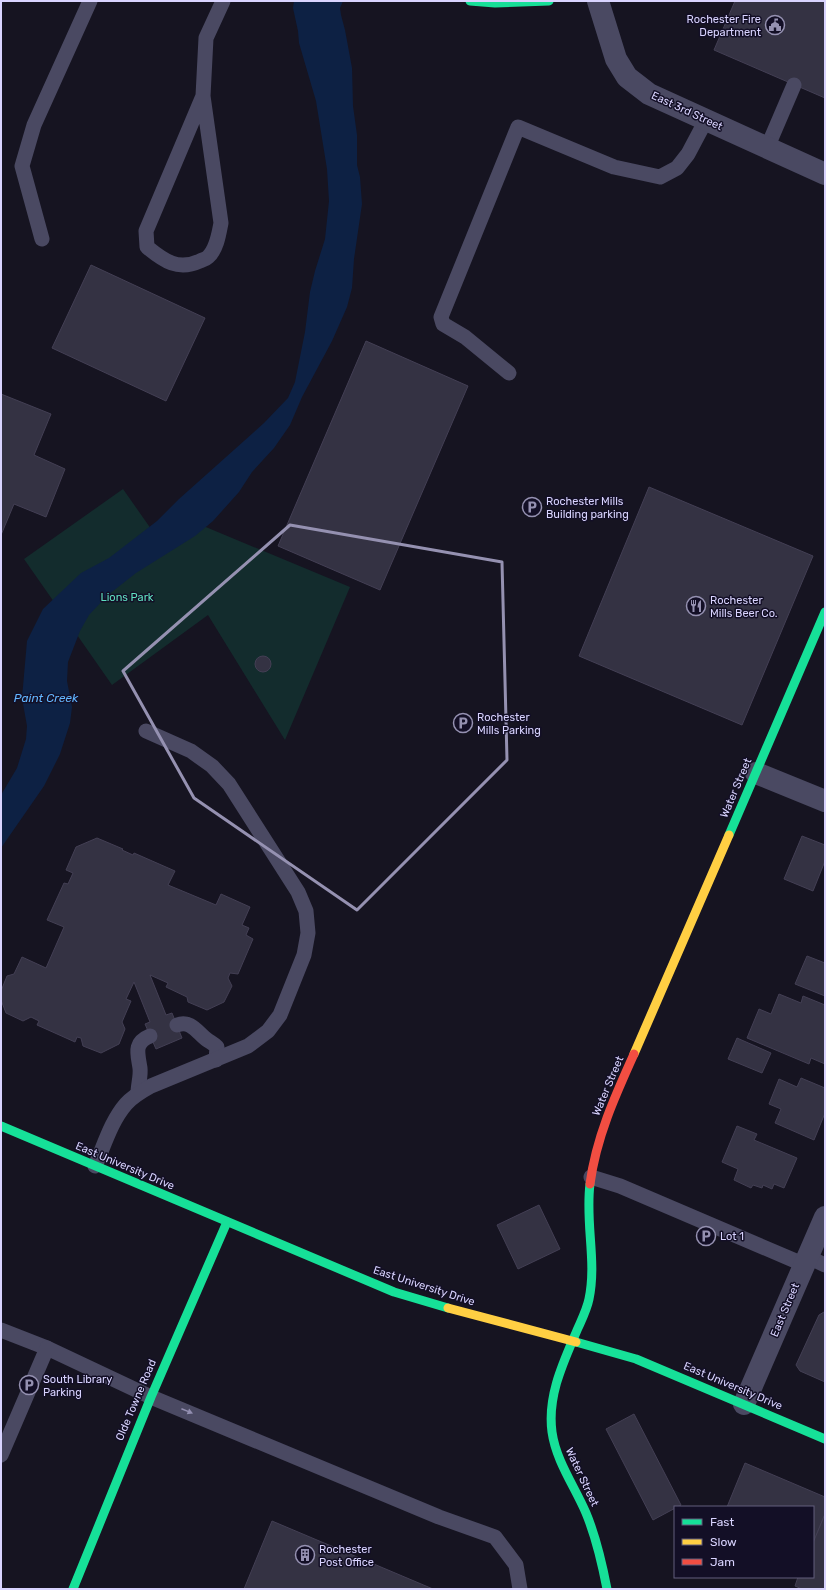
<svg xmlns="http://www.w3.org/2000/svg" width="826" height="1590" font-family="Rubik,sans-serif">
	<style>
		.green { fill: #132c2d }
		.water { fill: #0d2144 }
		.building { fill: #343243; stroke: #433f54 }
		.lines { fill: none; stroke-linecap: round; stroke-linejoin: round }
		.lane { stroke: #4a4962; stroke-width: 15 }
		.street { stroke: #4a4962; stroke-width: 22 }
		.fast { stroke: #16e098; stroke-width: 9 }
		.slow { stroke: #ffcf43; stroke-width: 9 }
		.jam { stroke: #f24e42; stroke-width: 9 }
		.oneway { fill: #928eb0 }
		.marked { fill: none; stroke: #9591b1; stroke-width: 3; stroke-linejoin: round }
		.labels { text-anchor: middle; dominant-baseline: central; stroke-width: 3; stroke-linejoin: round; paint-order: stroke }
		.poi-label { font-size: 11px; fill: #d9d4ff; stroke: #130f26; text-anchor: start }
		.street-label { font-size: 11px; fill: #d9d4ff; stroke: #130f26 }
		.park-label { font-size: 11px; fill: #5fe0c0; stroke: #130f26 }
		.water-label { font-size: 12px; font-style: italic; fill: #62b6ff; stroke: #130f26 }
	</style>
	<rect width="100%" height="100%" fill="#161421"/>
	<polygon class="green" points="123,489 163,546 189,520 350,587 285,740 208,615 112,685 24,559"/>
	<polygon class="water" points="294,1 343,1 340,8 341,15 345,30 352,68 353,106 357,135 357,165 360,177 362,204 354,259 352,288 347,307 332,341 302,397 290,425 274,448 252,472 239,492 213,521 195,536 136,573 108,595 89,615 80,631 68,662 67,681 72,707 70,723 60,754 44,786 1,848 1,795 17,768 26,739 27,726 22,698 27,641 43,609 81,573 109,558 157,521 179,499 264,423 288,398 295,382 305,332 310,292 315,271 325,239 329,201 327,169 316,101 299,43 298,31 293,8"/>
	<g class="building">
		<polygon points="735,1 825,1 825,98 714,50"/>
		<polygon points="91,265 205,318 166,401 52,348"/>
		<polygon points="366,341 468,386 380,590 278,546"/>
		<polygon points="1,394 51,414 34,455 65,469 46,517 14,504 1,535"/>
		<polygon points="649,487 813,556 742,725 579,656"/>
		<circle cx="263" cy="664" r="8"/>
		<polygon points="802,836 825,845 825,861 813,891 784,879"/>
		<polygon points="97,838 123,849 122,850 133,855 134,853 175,871 168,885 216,905 221,894 250,907 242,925 249,928 246,935 253,939 238,974 230,973 228,978 232,986 224,1002 207,1010 188,1002 187,997 166,987 168,983 150,975 166,1015 172,1013 182,1038 156,1049 145,1024 150,1022 134,982 126,999 131,1001 122,1022 125,1029 119,1044 101,1053 83,1046 81,1038 77,1037 75,1042 37,1025 39,1021 31,1017 23,1021 6,1013 1,1000 1,991 7,976 14,974 22,957 46,968 64,927 47,920 64,883 68,884 73,873 66,870 76,847"/>
		<polygon points="807,956 825,963 825,996 795,984"/>
		<polygon points="779,994 801,1003 803,996 825,1005 825,1064 811,1058 809,1064 747,1038 759,1009 771,1014"/>
		<polygon points="737,1038 771,1053 762,1073 728,1059"/>
		<polygon points="801,1078 825,1088 825,1113 814,1140 775,1123 781,1109 769,1104 779,1079 797,1087"/>
		<polygon points="737,1126 757,1134 754,1140 797,1158 784,1188 774,1184 772,1189 763,1185 762,1188 753,1185 751,1188 734,1180 738,1169 722,1162"/>
		<polygon points="539,1205 560,1249 518,1269 497,1225"/>
		<polygon points="824,1312 825,1313 825,1382 800,1371 796,1365 819,1315"/>
		<polygon points="634,1414 681,1505 653,1520 606,1429"/>
		<polygon points="745,1463 825,1497 825,1514 813,1543 813,1507 727,1507"/>
		<polygon points="825,1514 825,1589 802,1589 795,1586 798,1577 813,1577 813,1543"/>
		<polygon points="272,1521 433,1589 244,1589"/>
	</g>
	<g class="lines">
		<g class="lane">
			<path d="M203,96L146,231L147,247C164,261 178,271 200,261C202,260 206,259 208,257C217,249 219,233 221,223L203,96L206,38L223,1"/>
			<polyline points="767,148 794,85"/>
			<polyline points="42,239 22,166 34,125 90,1"/>
			<polyline points="509,373 465,337 443,324 441,317 518,127 614,167 660,177 677,168 688,154 706,120"/>
			<path d="M177,1025C191,1020 197,1032 206,1039C210,1042 214,1044 217,1047L216,1060"/>
			<path d="M138,1093C138,1085 141,1076 140,1068C138,1054 133,1043 150,1036"/>
			<path d="M95,1166C104,1146 111,1121 126,1104C133,1096 142,1091 151,1086L248,1046L268,1031L280,1015L304,955L308,933L306,911L298,892L229,784L212,766L191,751L146,731"/>
			<polyline points="591,1177 620,1186 805,1265"/>
			<polyline points="808,1257 825,1265"/>
			<polyline points="1,1330 47,1348"/>
			<polyline points="1,1455 47,1348 151,1397 439,1517 495,1537 516,1565 520,1589"/>
		</g>
		<g class="street">
			<polyline points="598,1 616,59 627,77 649,94 825,174"/>
			<polyline points="756,773 825,801"/>
			<polyline points="744,1404 825,1217"/>
		</g>
		<g class="fast">
			<polyline points="470,1 495,3 549,1"/>
			<polyline points="729,835 825,612"/>
			<polyline points="1,1126 394,1292 448,1308"/>
			<path d="M590,1184C585,1223 597,1261 589,1299C587,1309 582,1319 578,1328C564,1361 547,1395 552,1432C556,1461 575,1487 586,1513C596,1537 602,1563 607,1589"/>
			<polyline points="576,1342 636,1359 825,1439"/>
			<polyline points="73,1589 151,1397 227,1222"/>
		</g>
		<g class="slow">
			<polyline points="634,1054 729,835"/>
			<polyline points="448,1308 576,1342"/>
		</g>
		<path class="jam" d="M590,1184C596,1138 615,1096 634,1054"/>
	</g>
	<defs><path id="oneway-solid" d="M-6-.8H1V-3.2L6.5 0L1 3.2V.8H-6Z"/></defs>
	<use class="oneway" href="#oneway-solid" transform="translate(187 1411) rotate(22)"/>
	<path class="marked" d="M290,525L502,562L507,760L357,910L194,798L123,671Z"/>
	<defs>
		<g id="civic-ring" transform="scale(1)"><circle r="9.5" fill="#130f26" stroke="#9591b1" stroke-width="1.5"/><path d="M-.6-6.5H3V-4.5H.6V-3L4-1V1h2V6H-6V1h2V-1L-.6-3ZM-1.2 2.5V6h2.4V2.5Z" fill="#9591b1"/></g>
		<g id="parking-ring" transform="scale(1)"><circle r="9.5" fill="#130f26" stroke="#9591b1" stroke-width="1.5"/><path d="M-3.5-5.5H1a3.5 3.5 0 0 1 0 7H-1V5.5H-3.5ZM-1-3.4V-.6H.8a1.4 1.4 0 0 0 0-2.8Z" fill="#9591b1"/></g>
		<g id="restaurant-ring" transform="scale(1)"><circle r="9.5" fill="#130f26" stroke="#9591b1" stroke-width="1.5"/><path d="M-5-6h1v4h1v-4h1v4h1v-4h1v5L-1.5 .5V6h-2V.5L-5-1ZM5-6V6H3V1.5H1.5Q1.5-4 5-6Z" fill="#9591b1"/></g>
		<g id="building-ring" transform="scale(1)"><circle r="9.5" fill="#130f26" stroke="#9591b1" stroke-width="1.5"/><path d="M-4-6H4V6H1V3H-1V6H-4ZM-2.5-4.3h1.7v1.8h-1.7ZM.8-4.3h1.7v1.8H.8ZM-2.5-1h1.7V.8h-1.7ZM.8-1h1.7V.8H.8Z" fill="#9591b1"/></g>
	</defs>
	<g fill-rule="evenodd">
		<use href="#civic-ring" x="775" y="25"/>
		<use href="#parking-ring" x="532" y="507"/>
		<use href="#restaurant-ring" x="696" y="606"/>
		<use href="#parking-ring" x="463" y="723"/>
		<use href="#parking-ring" x="706" y="1236"/>
		<use href="#parking-ring" x="29" y="1385"/>
		<use href="#building-ring" x="305" y="1555"/>
	</g>
	<g class="labels">
		<g class="poi-label">
			<text x="761" y="19" text-anchor="end">Rochester Fire<tspan x="761" dy="13">Department</tspan></text>
			<text x="546" y="501">Rochester Mills<tspan x="546" dy="13">Building parking</tspan></text>
			<text x="710" y="600">Rochester<tspan x="710" dy="13">Mills Beer Co.</tspan></text>
			<text x="477" y="717">Rochester<tspan x="477" dy="13">Mills Parking</tspan></text>
			<text x="720" y="1236">Lot 1</text>
			<text x="43" y="1379">South Library<tspan x="43" dy="13">Parking</tspan></text>
			<text x="319" y="1549">Rochester<tspan x="319" dy="13">Post Office</tspan></text>
		</g>
		<g class="street-label">
			<text transform="translate(687 111) rotate(25)">East 3rd Street</text>
			<text transform="translate(736 788) rotate(-67)">Water Street</text>
			<text transform="translate(608 1086) rotate(-67)">Water Street</text>
			<text transform="translate(125 1166) rotate(23)">East University Drive</text>
			<text transform="translate(424 1286) rotate(18)">East University Drive</text>
			<text transform="translate(785 1310) rotate(-67)">East Street</text>
			<text transform="translate(733 1386) rotate(23)">East University Drive</text>
			<text transform="translate(136 1400) rotate(-67)">Olde Towne Road</text>
			<text transform="translate(582 1477) rotate(65)">Water Street</text>
		</g>
		<g class="park-label">
			<text x="127" y="597">Lions Park</text>
		</g>
		<g class="water-label">
			<text x="46" y="698">Paint Creek</text>
		</g>
	</g>
	<rect width="826" height="1590" fill="none" stroke="#d9d4ff" stroke-width="4"/>
	<rect x="674" y="1506" width="140" height="72" fill="#130f26" stroke="#625e7d"/>
	<rect x="682" y="1519" width="20" height="6" fill="#16e098" stroke="#625e7d"/>
	<text x="710" y="1526" font-size="12" fill="#d9d4ff">Fast</text>
	<rect x="682" y="1539" width="20" height="6" fill="#ffcf43" stroke="#625e7d"/>
	<text x="710" y="1546" font-size="12" fill="#d9d4ff">Slow</text>
	<rect x="682" y="1559" width="20" height="6" fill="#f24e42" stroke="#625e7d"/>
	<text x="710" y="1566" font-size="12" fill="#d9d4ff">Jam</text>
</svg>
